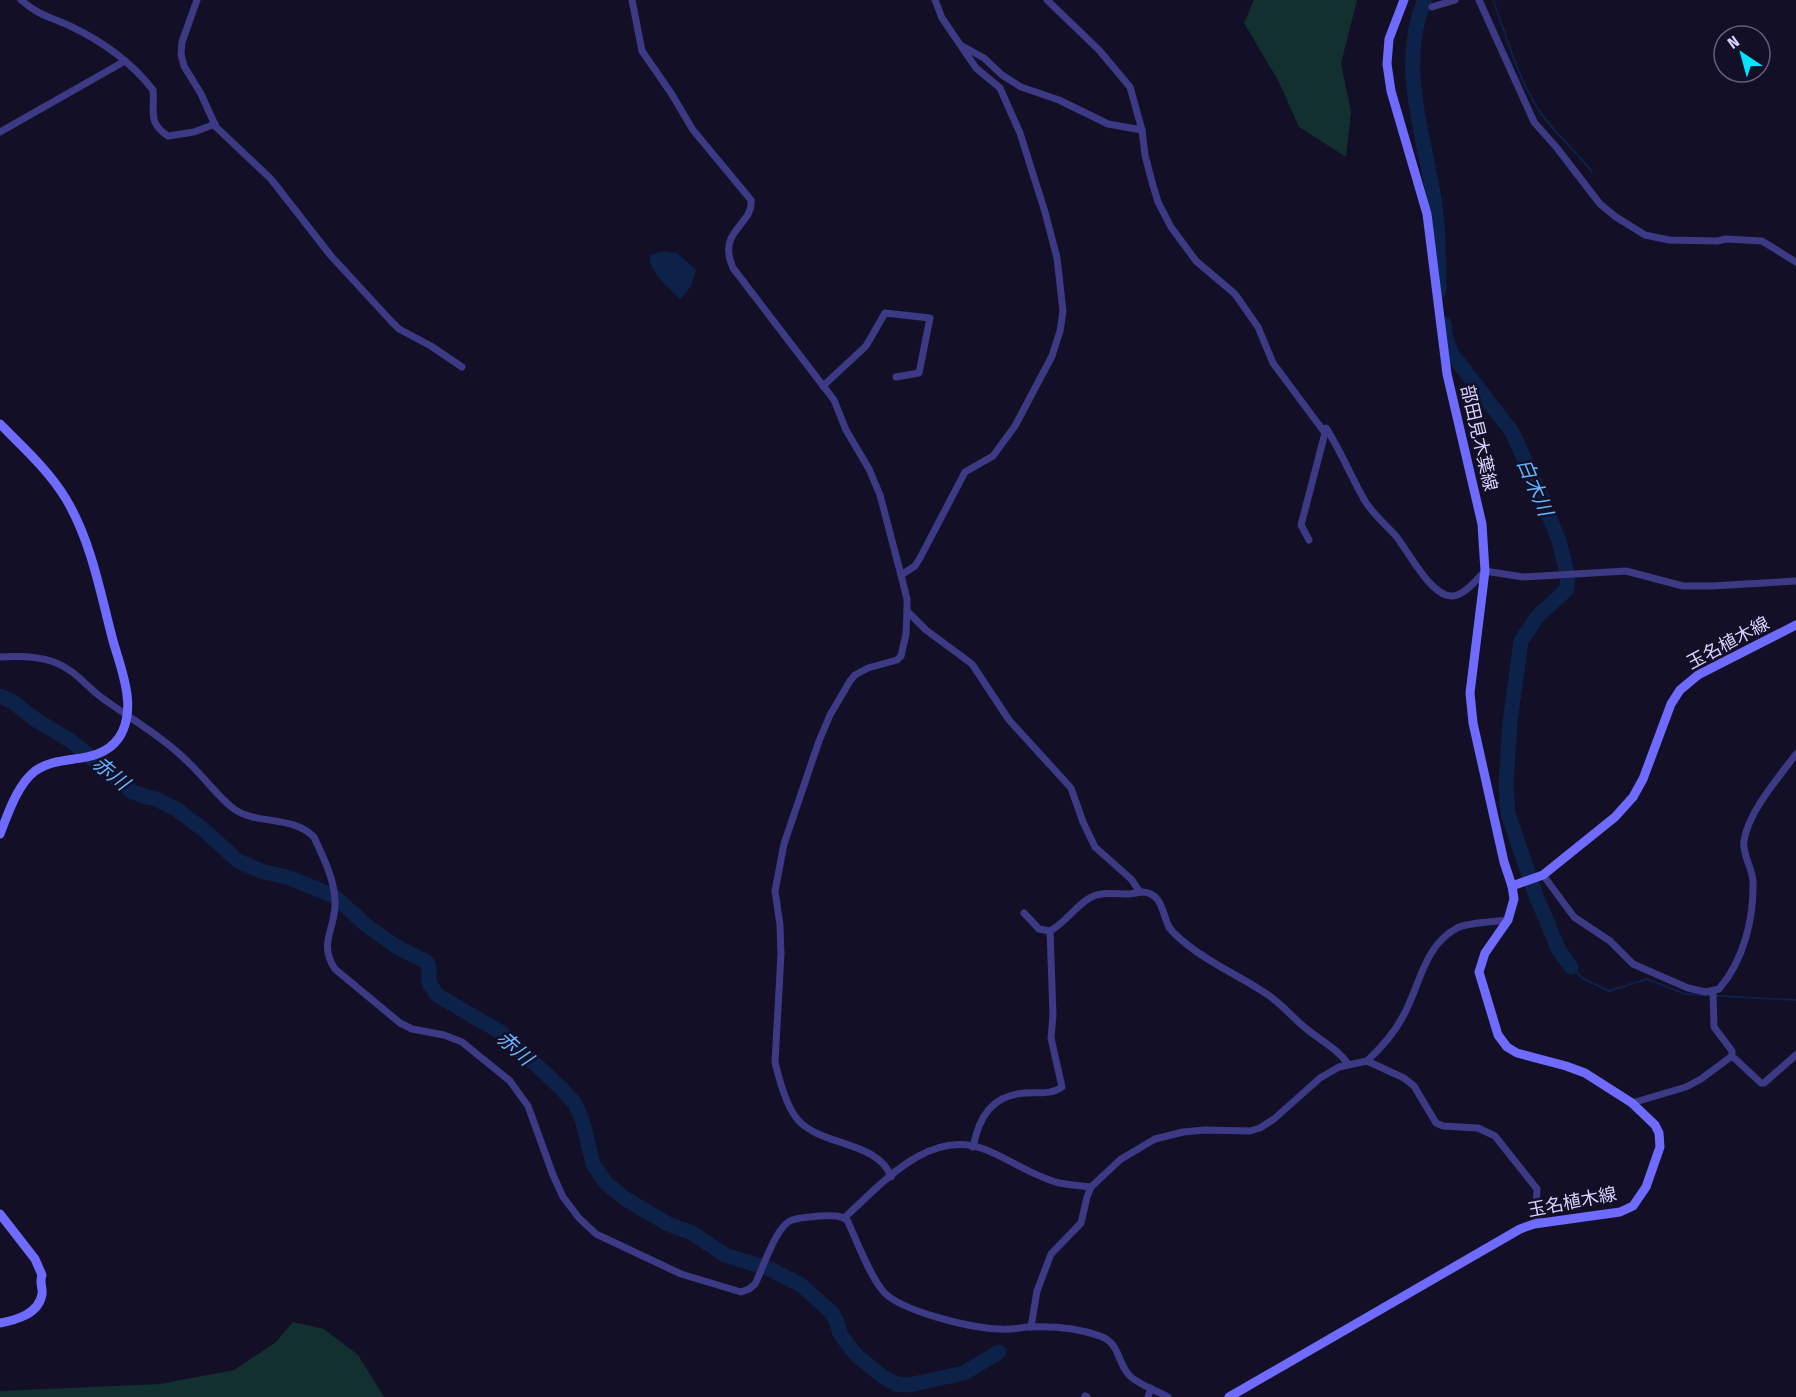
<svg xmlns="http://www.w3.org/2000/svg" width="1796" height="1397" font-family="'Fira Sans Condensed','Noto Sans JP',sans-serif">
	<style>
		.green { fill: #12302f }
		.water { fill: #0c2248 }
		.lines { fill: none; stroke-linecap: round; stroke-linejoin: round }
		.stream { stroke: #0c2248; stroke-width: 2 }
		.river { stroke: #0c2248; stroke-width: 15 }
		.street { stroke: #3d3a85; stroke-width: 7 }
		.secondary { stroke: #6f6bff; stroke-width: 9 }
		.labels { text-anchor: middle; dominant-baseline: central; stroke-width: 5; stroke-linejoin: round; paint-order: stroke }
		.street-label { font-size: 18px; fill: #d9d4ff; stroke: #130f26 }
		.water-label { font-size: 20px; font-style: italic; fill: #62b6ff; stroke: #130f26 }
	</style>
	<rect width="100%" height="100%" fill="#130f26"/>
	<g class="green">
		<polygon points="1254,0 1357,0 1341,63 1351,112 1346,157 1299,127 1279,82 1244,23"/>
		<polygon points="293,1322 324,1329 358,1355 384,1397 0,1397 0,1391 160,1384 234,1370 276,1342"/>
	</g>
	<path class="water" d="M664,251L677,253L696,270L691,286L682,297L679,298C668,287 648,271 650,255Z"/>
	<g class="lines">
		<g class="stream">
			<path d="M1493,0C1506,35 1516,72 1535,104C1550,130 1574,148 1592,172"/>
			<polyline points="1571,967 1582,978 1609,991 1647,979 1685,994 1796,1000"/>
		</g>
		<g class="river">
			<path d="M1425,0C1395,68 1428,144 1436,213C1439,238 1438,265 1439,291"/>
			<polyline points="1444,324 1446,339 1452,354 1512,432 1539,491 1559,541 1568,577 1566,590 1537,617 1521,641 1510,722 1506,784 1508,814 1536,896 1559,950 1571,967"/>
			<polyline points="0,696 13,702 36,720 71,741 131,791 146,797 154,798 176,809 204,830 238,861 261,871 290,878 334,896 366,925 397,947 427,962 429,967 429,983 437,995 502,1033 562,1089 575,1104 582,1119 593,1164 606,1183 624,1198 668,1224 692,1233 725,1255 770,1269 801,1285 831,1312 837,1322 840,1334 856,1355 882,1376 896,1384 909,1385 964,1373 999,1352"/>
		</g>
		<g class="street">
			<path d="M21,0C38,15 50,17 70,26C102,41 132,63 153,90C155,112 147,122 168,136L194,132L215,124"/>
			<polyline points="197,0 182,42 181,54 184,66 201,94 216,127 271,179 331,256 391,321 399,329 431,346 462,367"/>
			<path d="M632,0L642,51L671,93L693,130L751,200C754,225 716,230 733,268L834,400L846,430L869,469L880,495L901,575L907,599V611L926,630L972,664L1009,720L1071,788L1083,822L1095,847L1131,879L1140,892"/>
			<polyline points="1047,0 1099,50 1130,87 1142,130 1145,155 1152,182 1158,202 1171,227 1196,261 1235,294 1258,327 1273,363 1325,433"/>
			<polyline points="1479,0 1534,122 1557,148 1600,204 1616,217 1645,235 1669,240 1717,241 1726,239 1762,241 1796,262"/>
			<polyline points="1432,7 1455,0"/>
			<polyline points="962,46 984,58 1002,75 1021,87 1059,100 1108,124 1142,130"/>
			<polyline points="0,132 125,61"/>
			<polyline points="823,386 866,346 885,313 930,318 919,373 896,377"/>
			<path d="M1325,433L1326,428C1341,451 1351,477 1365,501C1373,514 1384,523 1395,535C1408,550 1431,598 1453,596C1465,595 1477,579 1485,571L1523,577L1626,571L1683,586H1712L1796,581"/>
			<polyline points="1309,540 1301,525 1325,433"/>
			<polyline points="901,575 915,566 920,558 965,472 993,456 1015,426 1052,356 1060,331 1063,311 1057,258 1045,212 1020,133 1000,88 976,68 942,18 935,0"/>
			<path d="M0,657C17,656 38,656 54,662C76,670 87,688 105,700C133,720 164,738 189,763C202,775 220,799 234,809C257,825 292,815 314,837C323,857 334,878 335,900C337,928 317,942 335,969L400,1023L412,1029L444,1035L462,1042L510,1081L528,1106L553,1175L563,1197L579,1218L596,1234L681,1274L741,1292L749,1289L755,1284C763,1269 776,1225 792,1220C800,1217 811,1217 820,1216C829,1216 839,1214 847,1220C858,1243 867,1270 882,1290C898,1311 974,1329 1001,1329C1010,1330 1019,1328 1028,1327C1052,1326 1078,1328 1100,1336C1120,1343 1117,1362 1129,1375C1138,1385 1156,1390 1168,1397"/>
			<path d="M1543,875L1574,917L1610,941L1633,964L1688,988L1706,992L1719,989C1744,960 1754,918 1753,881C1752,867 1742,854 1744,841C1748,812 1779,777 1796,754"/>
			<path d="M1024,913L1039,929L1050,931C1065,923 1074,908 1088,899C1100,891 1115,894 1129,894C1133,894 1138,892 1142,892C1162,893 1162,912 1168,925C1171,932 1178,937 1184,942C1208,963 1239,975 1265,993C1280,1002 1290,1015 1303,1026C1319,1040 1336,1047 1348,1064"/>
			<polyline points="1713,992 1714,1027 1732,1051 1732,1056"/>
			<path d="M1367,1061C1381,1048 1393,1035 1402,1018C1420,987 1423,946 1457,928C1468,922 1494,922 1508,920"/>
			<polyline points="1632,1103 1686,1087 1701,1079 1732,1056 1761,1083 1764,1083 1796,1055"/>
			<path d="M973,1147C979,1117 992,1095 1025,1093C1038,1092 1051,1095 1062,1087L1051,1038L1053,1015L1050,931"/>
			<path d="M891,1177C880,1142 822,1146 799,1121C787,1109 779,1079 775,1062L781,954L780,925L775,891L784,844L819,741L830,715L850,681L855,675L868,668L897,660L901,656L906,634L907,611"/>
			<path d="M844,1218C881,1185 928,1128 984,1149C1010,1159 1032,1176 1059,1183C1070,1185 1080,1186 1091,1187"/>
			<polyline points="1031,1327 1037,1291 1051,1254 1081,1223 1087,1197 1091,1187 1121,1159 1155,1139 1183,1132 1205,1130 1250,1131 1260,1128 1274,1119 1320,1078 1339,1067 1367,1061 1404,1078 1414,1086 1436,1123 1443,1126 1478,1128 1495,1136 1537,1189 1536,1209 1539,1224"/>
			<polyline points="1085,1396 1087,1397"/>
			<polyline points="1148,1397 1151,1388"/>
		</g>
		<g class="secondary">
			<path d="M0,424C23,447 49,471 66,499C91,541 100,591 112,637C117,656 125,676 127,695C129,709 127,727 118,739C98,766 60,753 35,771C17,785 8,814 0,834"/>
			<polyline points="1512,886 1543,875 1615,817 1633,797 1643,779 1671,704 1680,690 1698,675 1796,625"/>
			<path d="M0,1214L35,1259L42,1275C39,1283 43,1287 42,1294C39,1314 16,1320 0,1323"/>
			<polyline points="1229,1397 1520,1229 1534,1224 1620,1212 1633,1206 1646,1187 1660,1147 1659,1133 1655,1125 1632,1103 1585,1073 1566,1066 1517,1053 1507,1047 1498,1035 1479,972 1485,953 1508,920 1514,899 1512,886 1504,862 1473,723 1470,693 1485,571 1482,524 1447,374 1427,214 1391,91 1387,64 1389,39 1404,0"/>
		</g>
	</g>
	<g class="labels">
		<g class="street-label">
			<text transform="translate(1479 438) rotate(77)">部田見木葉線</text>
			<text transform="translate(1728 643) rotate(-28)">玉名植木線</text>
			<text transform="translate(1572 1202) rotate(-11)">玉名植木線</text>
		</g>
		<g class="water-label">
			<text transform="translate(1535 487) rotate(67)">白木川</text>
			<text transform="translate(111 773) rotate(39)">赤川</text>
			<text transform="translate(515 1048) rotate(42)">赤川</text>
		</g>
	</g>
	<g transform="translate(1742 54) rotate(324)"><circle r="28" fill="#130f26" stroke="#625e7d" stroke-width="1.5"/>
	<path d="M0-4.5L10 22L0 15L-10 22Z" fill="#00e5ff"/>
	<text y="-9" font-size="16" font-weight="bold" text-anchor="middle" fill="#d9d4ff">N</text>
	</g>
</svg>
